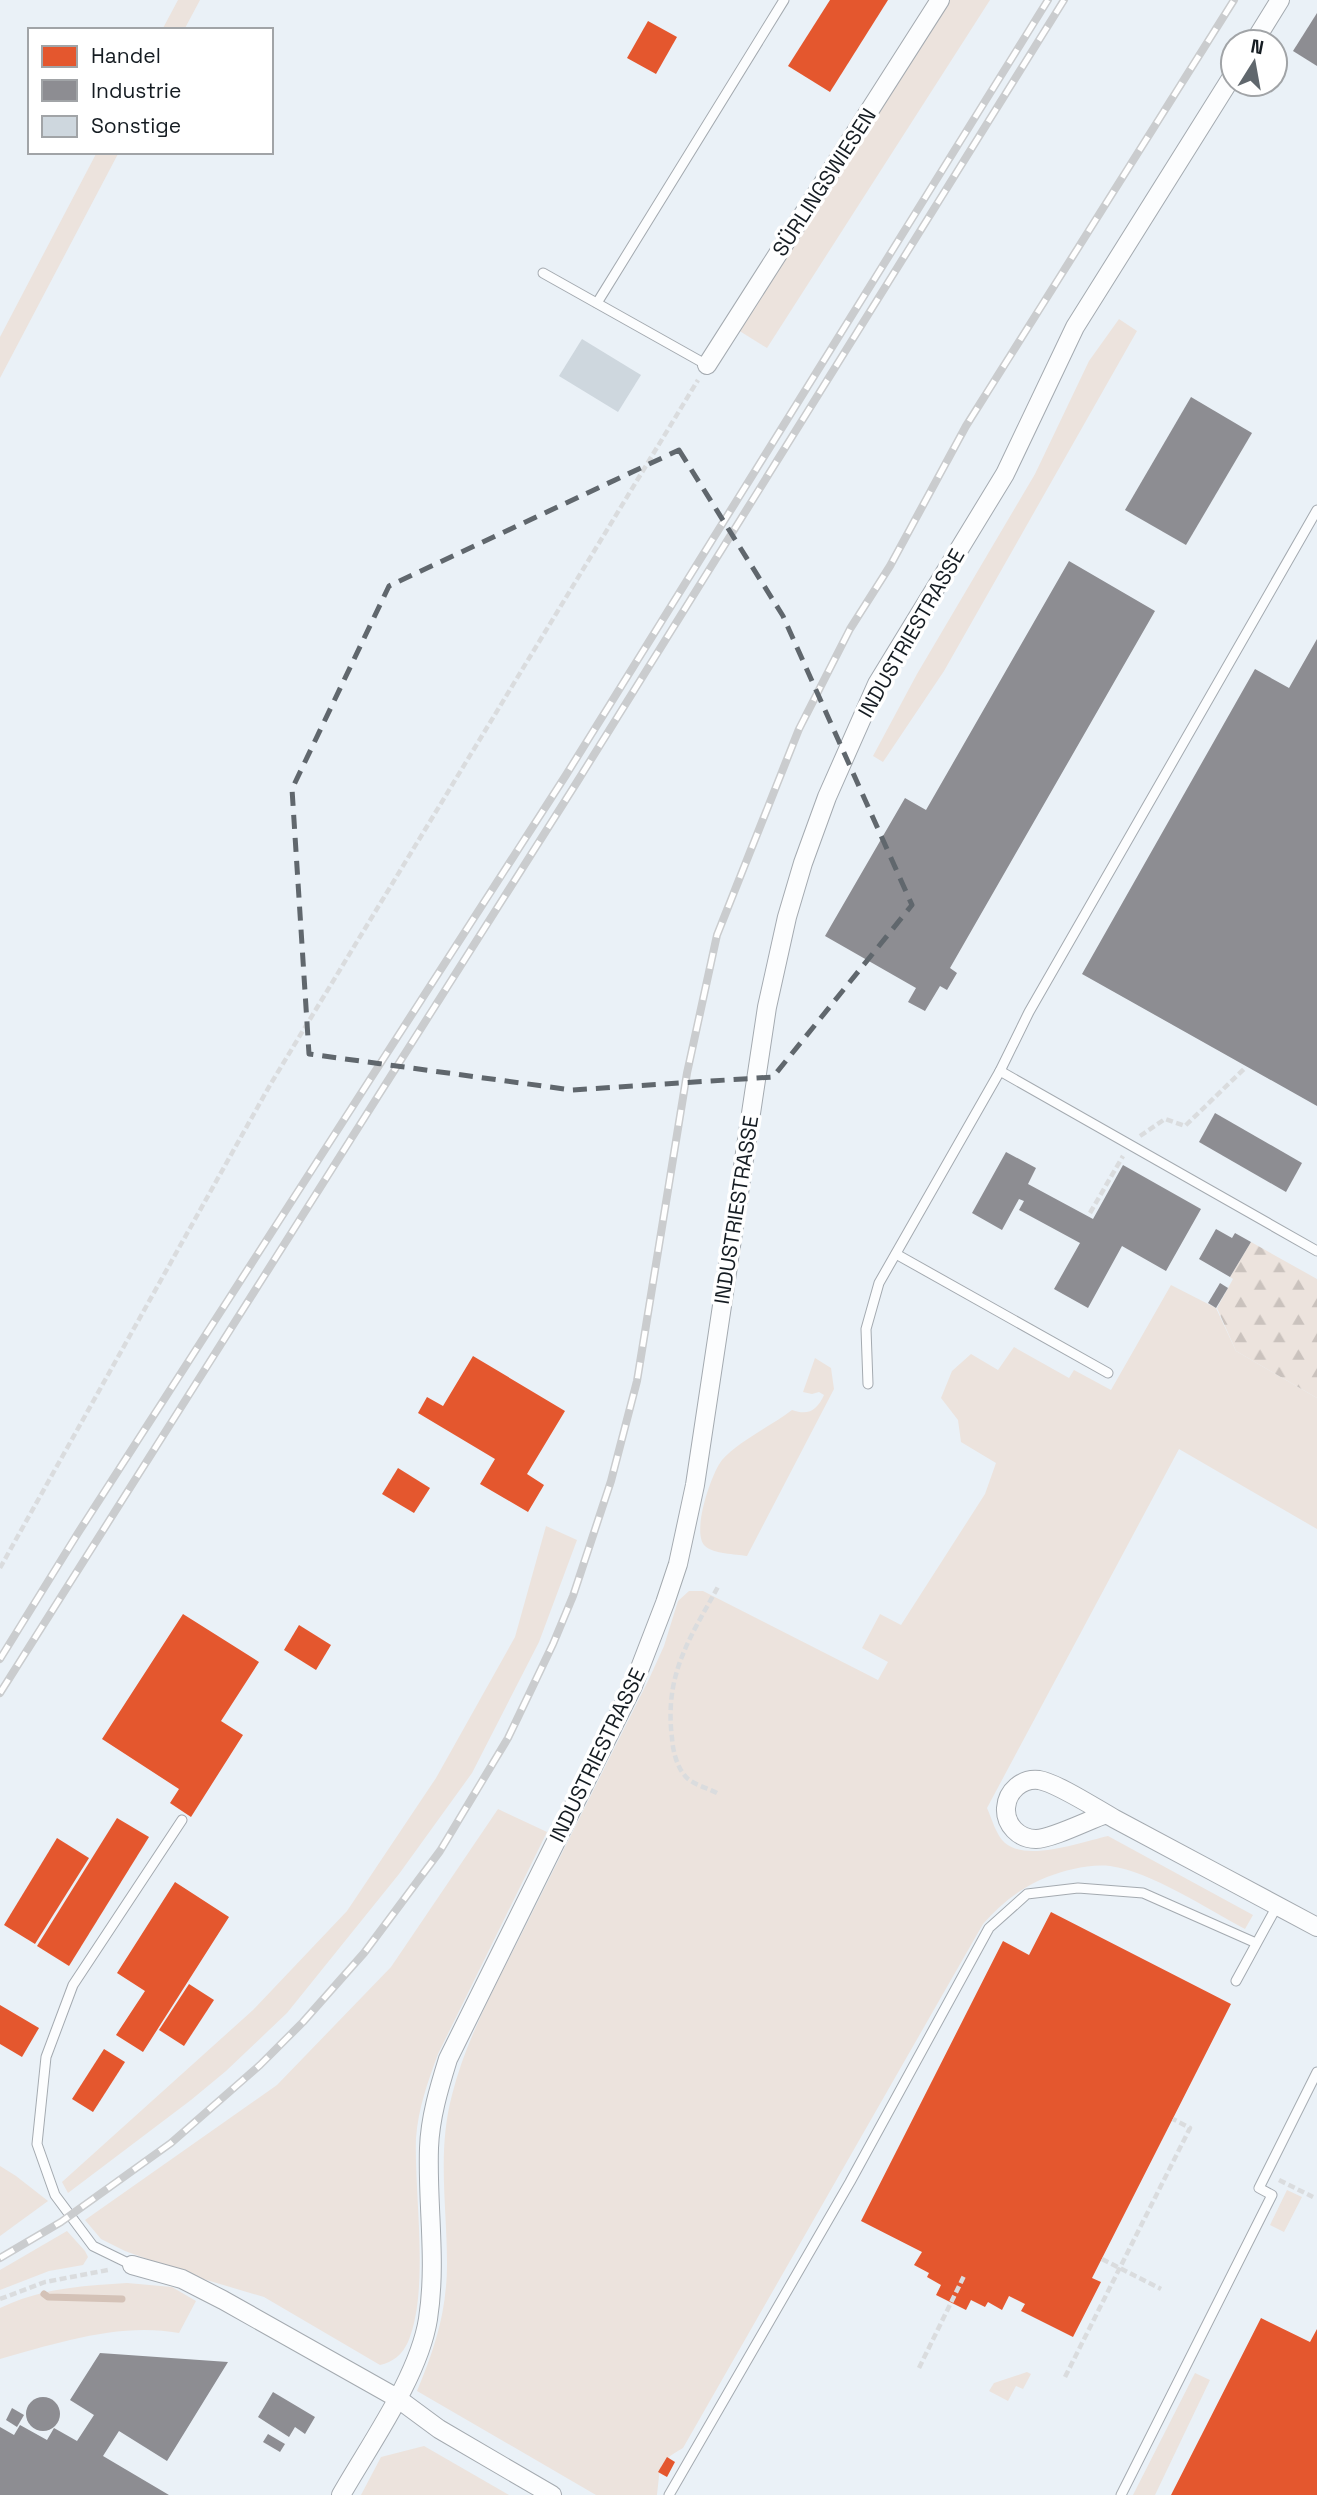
<svg xmlns="http://www.w3.org/2000/svg" width="1317" height="2495" font-family="'Space Grotesk',sans-serif">
	<style>
		.grass { fill: #ece3dd }
		.forest { fill: url(#forest-firs) }
		.shops { fill: #e4572e }
		.industry { fill: #8d8d92 }
		.lines { fill: none; stroke-linecap: round; stroke-linejoin: round }
		.stream { stroke: #d4c2b7; stroke-width: 7 }
		.building { fill: #ced7de }
		.service-casing { stroke: #a4aab0; stroke-width: 11 }
		.minor-casing { stroke: #a4aab0; stroke-width: 20 }
		.path { stroke: #dadcde; stroke-width: 4.5; stroke-dasharray: 7 3.5; stroke-linecap: butt }
		.service { stroke: #fcfdfe; stroke-width: 9 }
		.minor { stroke: #fcfdfe; stroke-width: 18 }
		.rail-casing { stroke: #caccce; stroke-width: 8 }
		.rail { stroke: #fff; stroke-width: 5; stroke-dasharray: 16; stroke-linecap: butt }
		.marked { fill: none; stroke: #60676d; stroke-width: 5; stroke-dasharray: 14 9; stroke-linejoin: round }
		.labels { text-anchor: middle; dominant-baseline: central; stroke-width: 7; stroke-linejoin: round; paint-order: stroke }
		.street-label { font-size: 21px; fill: #151c22; stroke: #fff }
	</style>
	<defs>
		<pattern id="forest-firs" width="22" height="20" patternUnits="userSpaceOnUse" patternTransform="scale(1.75)"><rect width="22" height="20" fill="#ece3dd"/><path d="M5 1l3.5 6h-7zM16 11l3.5 6h-7z" fill="#cac2bd"/></pattern>
	</defs>
	<rect width="100%" height="100%" fill="#eaf1f7"/>
	<g class="grass">
		<polygon points="178,0 200,0 184,30 162,30"/>
		<polygon points="949,0 990,0 767,348 738,330"/>
		<polygon points="97,152 119,152 0,378 0,337"/>
		<polygon points="1119,319 1137,331 944,671 883,762 873,756 917,674 1035,474 1089,361"/>
		<path d="M1171,1285L1216,1308L1236,1351L1317,1398V1529L1179,1449L987,1808C992,1819 996,1835 1005,1843C1027,1862 1082,1842 1108,1836L1253,1915L1245,1929C1207,1909 1152,1872 1110,1866C1088,1864 1067,1870 1047,1877C1022,1887 1001,1903 983,1924L683,2448C656,2463 661,2467 657,2495H596L417,2391C435,2348 447,2311 447,2263C447,2206 437,2151 452,2095C467,2035 499,1980 526,1925C567,1843 608,1761 649,1679L664,1646L678,1601L689,1591H703L878,1680L888,1662L862,1648L880,1614L901,1625L985,1494L996,1463L961,1442L958,1420L941,1398L952,1371L971,1354L998,1370L1014,1347L1069,1378L1074,1370L1111,1390Z"/>
		<path d="M815,1358L831,1368L834,1389L747,1556C735,1554 714,1554 705,1546C691,1533 711,1474 722,1460C739,1441 771,1426 792,1410C809,1416 817,1410 824,1395L819,1392L812,1394L803,1392Z"/>
		<polygon points="546,1526 577,1540 539,1642 472,1773 399,1874 287,2013 226,2071 191,2100 68,2193 62,2182 253,2010 347,1911 436,1778 515,1637"/>
		<path d="M498,1809L547,1832L438,2054C428,2081 418,2109 416,2138C414,2195 430,2290 408,2342C402,2355 393,2362 380,2365L264,2297L203,2279L125,2251L101,2239L85,2220L277,2085L391,1967Z"/>
		<polygon points="0,2166 16,2176 48,2201 0,2236"/>
		<polygon points="1287,2190 1302,2197 1284,2232 1270,2225"/>
		<polygon points="67,2231 85,2251 88,2257 83,2265 49,2271 0,2290 0,2270"/>
		<path d="M127,2283L172,2287L196,2301L179,2333C120,2322 57,2343 0,2359V2308C42,2288 81,2286 127,2283Z"/>
		<polygon points="1027,2372 1031,2374 1023,2389 1016,2386 1008,2401 989,2391 994,2383"/>
		<polygon points="1195,2373 1210,2380 1155,2495 1133,2495"/>
		<polygon points="424,2446 509,2495 361,2495 381,2457"/>
	</g>
	<polygon class="forest" points="1251,1242 1317,1279 1317,1398 1236,1351 1217,1308 1233,1279 1230,1277"/>
	<g class="shops">
		<polygon points="830,0 888,0 830,92 788,66"/>
		<polygon points="648,21 677,37 656,74 627,58"/>
		<polygon points="473,1356 565,1411 527,1474 544,1485 528,1512 480,1484 495,1459 418,1413 427,1397 443,1406"/>
		<polygon points="398,1468 430,1488 414,1513 382,1494"/>
		<polygon points="183,1614 259,1662 221,1721 243,1735 191,1817 170,1803 179,1789 102,1739"/>
		<polygon points="299,1625 331,1645 316,1670 284,1650"/>
		<polygon points="117,1818 149,1837 69,1966 37,1946"/>
		<polygon points="57,1838 89,1858 35,1944 4,1925"/>
		<polygon points="175,1882 229,1917 143,2052 116,2035 145,1991 117,1973"/>
		<polygon points="1051,1912 1231,2004 1092,2278 1101,2282 1073,2337 1021,2311 1025,2304 1009,2296 1002,2310 988,2302 985,2307 971,2300 966,2310 936,2295 941,2285 927,2277 929,2273 914,2265 922,2252 861,2221 1003,1941 1029,1955"/>
		<polygon points="189,1984 214,2000 184,2046 159,2030"/>
		<polygon points="0,2005 39,2028 22,2057 0,2044"/>
		<polygon points="104,2049 125,2062 93,2112 72,2099"/>
		<polygon points="1261,2318 1310,2342 1317,2329 1317,2495 1171,2495"/>
		<polygon points="667,2457 675,2462 667,2477 658,2472"/>
	</g>
	<g class="industry">
		<polygon points="1317,13 1317,66 1293,51"/>
		<polygon points="1191,397 1252,433 1186,545 1125,510"/>
		<polygon points="1069,561 1155,611 950,968 957,973 947,990 940,986 925,1011 908,1002 916,988 825,936 905,798 926,810"/>
		<polygon points="1317,639 1317,1106 1082,974 1255,669 1289,688"/>
		<polygon points="1215,1113 1302,1163 1286,1192 1199,1142"/>
		<polygon points="1006,1152 1036,1168 1028,1184 1093,1219 1123,1165 1201,1209 1166,1271 1122,1246 1088,1308 1054,1289 1080,1243 1019,1210 1024,1201 1019,1199 1002,1230 972,1213"/>
		<polygon points="1216,1229 1232,1238 1235,1233 1251,1242 1230,1277 1199,1259"/>
		<polygon points="1220,1283 1228,1288 1216,1308 1208,1303"/>
		<polygon points="100,2353 228,2362 167,2461 119,2431 103,2456 169,2495 0,2495 0,2427 14,2435 20,2425 47,2440 54,2428 77,2441 94,2415 70,2400"/>
		<polygon points="273,2392 315,2417 305,2434 295,2427 289,2437 258,2417"/>
		<circle cx="43" cy="2414" r="17"/>
		<polygon points="12,2408 24,2415 17,2427 6,2420"/>
		<polygon points="268,2434 285,2444 280,2452 263,2442"/>
	</g>
	<g class="lines">
		<polyline class="stream" points="44,2294 48,2297 122,2299"/>
	</g>
	<polygon class="building" points="582,339 641,375 618,412 559,376"/>
	<g class="lines">
		<g class="service-casing">
			<g id="service">
				<polyline points="543,273 707,365"/>
				<polyline points="597,303 784,0"/>
				<polyline points="1000,1071 1317,1251"/>
				<polyline points="896,1254 1108,1373"/>
				<polyline points="868,1384 866,1329 879,1283 1000,1071 1029,1012 1317,510"/>
				<polyline points="1236,1981 1277,1906"/>
				<polyline points="132,2265 93,2246 55,2195 37,2144 46,2057 73,1985 182,1820"/>
				<polyline points="669,2495 850,2182 989,1928 1027,1894 1078,1888 1143,1893 1256,1943"/>
				<polyline points="1121,2495 1272,2195 1259,2188 1317,2072"/>
			</g>
		</g>
		<g class="minor-casing">
			<g id="minor">
				<polyline points="1254,42 1280,0"/>
				<polyline points="707,365 940,0"/>
				<path d="M1106,1814C1089,1820 1051,1839 1036,1839C1019,1839 1005,1825 1006,1808C1007,1791 1022,1778 1039,1780C1057,1783 1097,1809 1115,1819C1182,1855 1250,1891 1317,1927"/>
				<polyline points="132,2265 182,2279 223,2300 397,2398 439,2429 552,2495"/>
				<path d="M341,2495C370,2444 419,2376 428,2319C437,2261 427,2205 429,2148C430,2118 439,2088 448,2059L633,1686L665,1603L678,1564L695,1485L767,1007L787,917L803,863L827,797L877,684L1005,474L1075,327L1233,75"/>
			</g>
		</g>
		<g class="path">
			<polyline points="1140,1136 1165,1119 1185,1126 1246,1067"/>
			<polyline points="1090,1213 1123,1156"/>
			<polyline points="0,1568 270,1085 698,380"/>
			<path d="M717,1793C707,1788 695,1785 687,1778C677,1768 673,1752 672,1738C664,1674 690,1638 719,1585"/>
			<polyline points="1279,2180 1313,2197"/>
			<polyline points="1102,2259 1161,2289"/>
			<polyline points="0,2299 45,2282 108,2270"/>
			<polyline points="919,2368 965,2274"/>
			<polyline points="1065,2377 1190,2128 1173,2119"/>
		</g>
		<use href="#service" class="service"/>
		<use href="#minor" class="minor"/>
		<g class="rail-casing">
			<g id="rail">
				<polyline points="0,1659 78,1533 566,775 1048,0"/>
				<polyline points="0,1693 577,782 1064,0"/>
				<polyline points="0,2258 61,2222 171,2143 260,2065 303,2022 364,1953 440,1851 508,1738 553,1644 573,1596 611,1481 637,1381 687,1073 717,935 799,729 850,629 890,566 966,426 1234,0"/>
			</g>
		</g>
		<use href="#rail" class="rail"/>
	</g>
	<path class="marked" d="M679,450L783,616L912,905L773,1077L572,1090L309,1054L292,789L389,586Z"/>
	<g class="labels">
		<g class="street-label">
			<text transform="translate(824 182) rotate(-57)">SÜRLINGSWIESEN</text>
			<text transform="translate(911 633) rotate(-60)">INDUSTRIESTRASSE</text>
			<text transform="translate(736 1210) rotate(-81)">INDUSTRIESTRASSE</text>
			<text transform="translate(597 1755) rotate(-64)">INDUSTRIESTRASSE</text>
		</g>
	</g>
	<rect x="28" y="28" width="245" height="126" fill="#ffffff" stroke="#a1a4a7" stroke-width="2"/>
	<rect x="42" y="46" width="35" height="21" fill="#e4572e" stroke="#a1a4a7" stroke-width="2"/>
	<text x="91" y="63" font-size="21" fill="#151c22">Handel</text>
	<rect x="42" y="80" width="35" height="21" fill="#8d8d92" stroke="#a1a4a7" stroke-width="2"/>
	<text x="91" y="98" font-size="21" fill="#151c22">Industrie</text>
	<rect x="42" y="116" width="35" height="21" fill="#ced7de" stroke="#a1a4a7" stroke-width="2"/>
	<text x="91" y="133" font-size="21" fill="#151c22">Sonstige</text>
	<g transform="translate(1254 63) rotate(11)"><circle r="33" fill="#ffffff" stroke="#a1a4a7" stroke-width="2"/>
	<path d="M0-5L12 26L0 18L-12 26Z" fill="#60676d"/>
	<text y="-10" font-size="19" font-weight="bold" text-anchor="middle" fill="#151c22">N</text>
	</g>
</svg>
